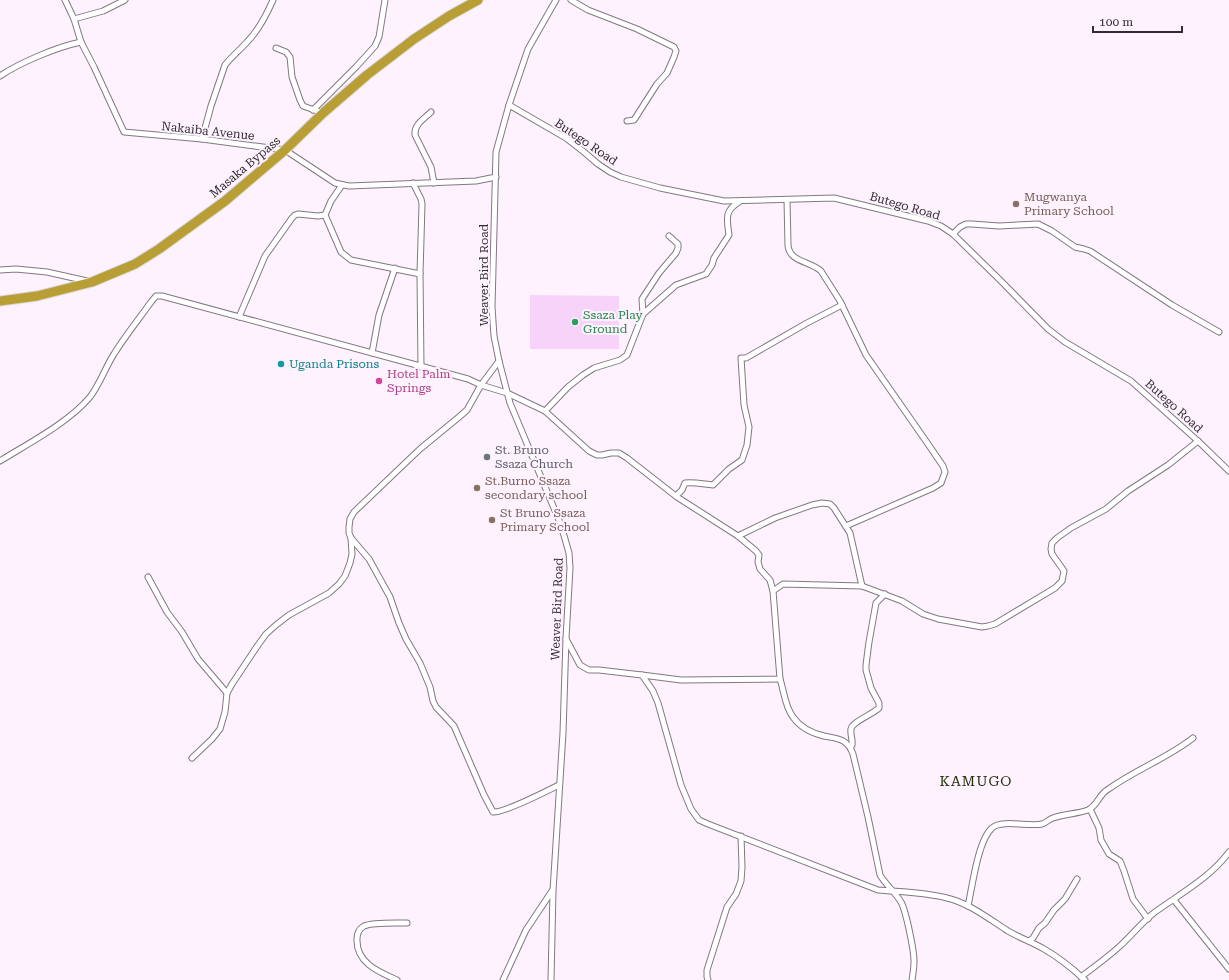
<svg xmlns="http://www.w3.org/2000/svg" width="1229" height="980" font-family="'Roboto Serif',serif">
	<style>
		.green { fill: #f7d3f9 }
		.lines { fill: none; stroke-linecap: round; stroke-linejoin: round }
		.street-casing { stroke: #827882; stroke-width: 7 }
		.highway-casing { stroke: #d6d5d6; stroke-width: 11 }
		.street { stroke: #fff; stroke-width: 5 }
		.highway { stroke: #b89e34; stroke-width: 9 }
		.education-dot { fill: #8d6e63; stroke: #fdf2fd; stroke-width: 1.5 }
		.leisure-dot { fill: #2e9e5b; stroke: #fdf2fd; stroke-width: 1.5 }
		.culture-dot { fill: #0f9aa8; stroke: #fdf2fd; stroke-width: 1.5 }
		.hotel-dot { fill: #d1479c; stroke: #fdf2fd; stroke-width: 1.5 }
		.worship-dot { fill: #6b7280; stroke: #fdf2fd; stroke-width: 1.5 }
		.labels { text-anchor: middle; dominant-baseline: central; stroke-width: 4; stroke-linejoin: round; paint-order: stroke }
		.street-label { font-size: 12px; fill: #312c31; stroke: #fdf2fd }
		.education-label { font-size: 12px; fill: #785e54; stroke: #fdf2fd; text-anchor: start }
		.leisure-label { font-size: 12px; fill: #27864d; stroke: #fdf2fd; text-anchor: start }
		.culture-label { font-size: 12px; fill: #0d838f; stroke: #fdf2fd; text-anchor: start }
		.hotel-label { font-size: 12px; fill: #b23c85; stroke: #fdf2fd; text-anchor: start }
		.worship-label { font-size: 12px; fill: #5b616d; stroke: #fdf2fd; text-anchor: start }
		.quarter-label { font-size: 14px; letter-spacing: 1px; fill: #232e08; stroke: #fdf2fd }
	</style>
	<rect width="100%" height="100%" fill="#fdf2fd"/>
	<polygon class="green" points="530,295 619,296 619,349 530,349"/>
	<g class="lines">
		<g class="street-casing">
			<g id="street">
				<polyline points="65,0 74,19 81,42 94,67 124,132 202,139 285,150 335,183 349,186 476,181 496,177"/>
				<polyline points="571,0 588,10 637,29 674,47 676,51 674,57 667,73 657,84 634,120 627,121"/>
				<polyline points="74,19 103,11 125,0"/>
				<polyline points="276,48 286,52 290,57 292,77 300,100 303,106 323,113"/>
				<path d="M0,76C21,62 57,47 81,42"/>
				<polyline points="509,105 566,138 584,152 598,164 610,172 621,177 660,188 724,201 834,198 928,221 941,226 953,234 1000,280 1048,329 1065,342 1131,381 1198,441 1229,471"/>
				<polyline points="313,110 356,67 375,46 379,37 385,0"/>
				<path d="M431,112C424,119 414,124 415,135L431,167L434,183"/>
				<path d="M202,139L211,106L225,65C231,57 240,50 247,42C259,30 266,16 273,0"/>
				<polyline points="413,183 421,199 422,204 420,274 421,367"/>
				<polyline points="342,185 331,201 325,215 341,252 351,260 420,274"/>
				<path d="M787,200L788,245C789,262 810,261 821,271L840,301L866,355L928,444L943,466L945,472L941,483L933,488L846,526"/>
				<polyline points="953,234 960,227 966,224 972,224 999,226 1038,224 1052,231 1075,247 1084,249 1090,251 1172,305 1219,332"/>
				<polyline points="0,270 16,269 47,272 87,281"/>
				<path d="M643,314L676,285L706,274L712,265L714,258L729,235C727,219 724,211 739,202"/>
				<polyline points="239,317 265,256 292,218 295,215 298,214 318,216 325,215"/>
				<polyline points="372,353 379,315 395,268"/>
				<path d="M499,361L481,385L467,410L459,417L420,449L354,512L350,519L349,527V533L351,538L369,559L390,597L399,623L406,639L420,663L430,687L433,701L436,707L454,726L484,795L493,812C504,813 547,791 559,785"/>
				<polyline points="545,411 568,387 583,375 594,368 620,360 627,355 643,314 642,299 659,273 676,253 678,248 678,244 669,236"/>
				<path d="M0,461C29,443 68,423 90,397C100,384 105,368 114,354C125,336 139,319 151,302L156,296H162L468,379L481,385L507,393L545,411L589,451L597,455H602L611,453H619L627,458L677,497L738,536L756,551L759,555L758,562L760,569L770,580L773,591L780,679L681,680L642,675"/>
				<path d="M676,496L682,490L685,483C694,482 703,484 713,485L729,469L742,460L747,445L749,427L744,405L741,358H746L807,323L842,305"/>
				<polyline points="738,536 775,518 812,505 822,503 830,504 834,508 850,533 862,586"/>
				<polyline points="148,577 167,612 182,632 198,659 227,693"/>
				<polyline points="773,591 783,584 862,586 902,601 923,614 938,619 982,627 988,626 995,624 1055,588 1062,581 1064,571 1052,554 1051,549 1052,543 1057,538 1071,528 1106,509 1128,491 1168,465 1198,441"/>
				<path d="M566,639L580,665L589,670H599L642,675L653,691L658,703L681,785L691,809L699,820L708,824L878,890C901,892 924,892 947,898C969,903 989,919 1008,931C1020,938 1032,942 1044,949C1058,957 1073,969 1085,980"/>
				<path d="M780,679C784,691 785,707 793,717C800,727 811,733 824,736C838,739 847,738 853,754L868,817L880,875C886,885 895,892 901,902C906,911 914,950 914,961C914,967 913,974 912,980"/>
				<path d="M851,747L852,745C853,740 850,734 851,729C852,722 873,714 879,708V703L871,688L866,670V665L869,642L876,603L885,594"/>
				<polyline points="192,758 212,739 220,729 225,712 227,693 232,684 258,645 266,634 276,625 289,615 329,593 339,584 345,576 350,563 352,554 351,538"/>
				<polyline points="1090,809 1099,828 1101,840 1109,854 1120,861 1124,871 1133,899 1148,919"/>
				<polyline points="1174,900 1229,969"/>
				<path d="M968,906C972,888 978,840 992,828C1002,819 1029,827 1042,824C1046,823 1049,819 1053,818C1064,814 1077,814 1088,810C1097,806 1099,795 1107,790C1120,781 1134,773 1149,765C1164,757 1179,749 1193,738"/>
				<polyline points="1029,941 1033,938 1039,928 1045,923 1054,910 1065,899 1077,879"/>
				<path d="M1081,977C1094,967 1108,957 1120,946C1132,935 1142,922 1155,912C1180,894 1211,877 1229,852"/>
				<path d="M397,980C379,972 356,963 357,939C357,933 359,929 364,926C373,922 397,923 407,923"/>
				<polyline points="503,980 526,930 552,891"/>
				<polyline points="551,980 553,891 563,733 566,638 570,568 569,553 561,525 510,403 499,361 494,336 492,307 496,152 509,105 528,49 556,0"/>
				<polyline points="708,980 707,977 707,970 727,907 736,894 741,881 742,867 741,836"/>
			</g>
		</g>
		<g class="highway-casing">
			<polyline id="highway" points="0,301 37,296 92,282 135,264 159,249 225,201 285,150 323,113 367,75 414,39 449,16 478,0"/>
		</g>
		<use href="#street" class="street"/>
		<use href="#highway" class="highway"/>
	</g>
	<g class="education-dot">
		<circle cx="1016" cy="204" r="4"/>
		<circle cx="477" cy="488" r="4"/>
		<circle cx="492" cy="520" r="4"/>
	</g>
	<circle class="leisure-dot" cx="575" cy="322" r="4"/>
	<circle class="culture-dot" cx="281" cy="364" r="4"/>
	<circle class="hotel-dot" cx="379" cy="381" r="4"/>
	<circle class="worship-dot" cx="487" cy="457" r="4"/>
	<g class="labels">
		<g class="street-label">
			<text transform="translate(208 131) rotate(6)">Nakaiba Avenue</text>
			<text transform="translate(586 142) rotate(34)">Butego Road</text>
			<text transform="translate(245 167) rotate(-40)">Masaka Bypass</text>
			<text transform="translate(905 206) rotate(16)">Butego Road</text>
			<text transform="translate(484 275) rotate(-90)">Weaver Bird Road</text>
			<text transform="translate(1174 406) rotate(42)">Butego Road</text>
			<text transform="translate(557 609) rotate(-88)">Weaver Bird Road</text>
		</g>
		<g class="education-label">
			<text x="1024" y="197">Mugwanya<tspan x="1024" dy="14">Primary School</tspan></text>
			<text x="485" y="481">St.Burno Ssaza<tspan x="485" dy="14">secondary school</tspan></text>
			<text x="500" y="513">St Bruno Ssaza<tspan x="500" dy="14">Primary School</tspan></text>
		</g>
		<g class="leisure-label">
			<text x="583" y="315">Ssaza Play<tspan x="583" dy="14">Ground</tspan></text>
		</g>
		<g class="culture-label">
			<text x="289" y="364">Uganda Prisons</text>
		</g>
		<g class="hotel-label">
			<text x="387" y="374">Hotel Palm<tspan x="387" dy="14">Springs</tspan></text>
		</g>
		<g class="worship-label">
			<text x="495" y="450">St. Bruno<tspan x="495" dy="14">Ssaza Church</tspan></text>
		</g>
		<g class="quarter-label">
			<text x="976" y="781">KAMUGO</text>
		</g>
	</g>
	<path d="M1093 26v6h89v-6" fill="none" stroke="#312c31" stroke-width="2"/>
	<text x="1099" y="26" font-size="12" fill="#312c31" stroke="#fdf2fd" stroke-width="3" paint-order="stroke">100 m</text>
</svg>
